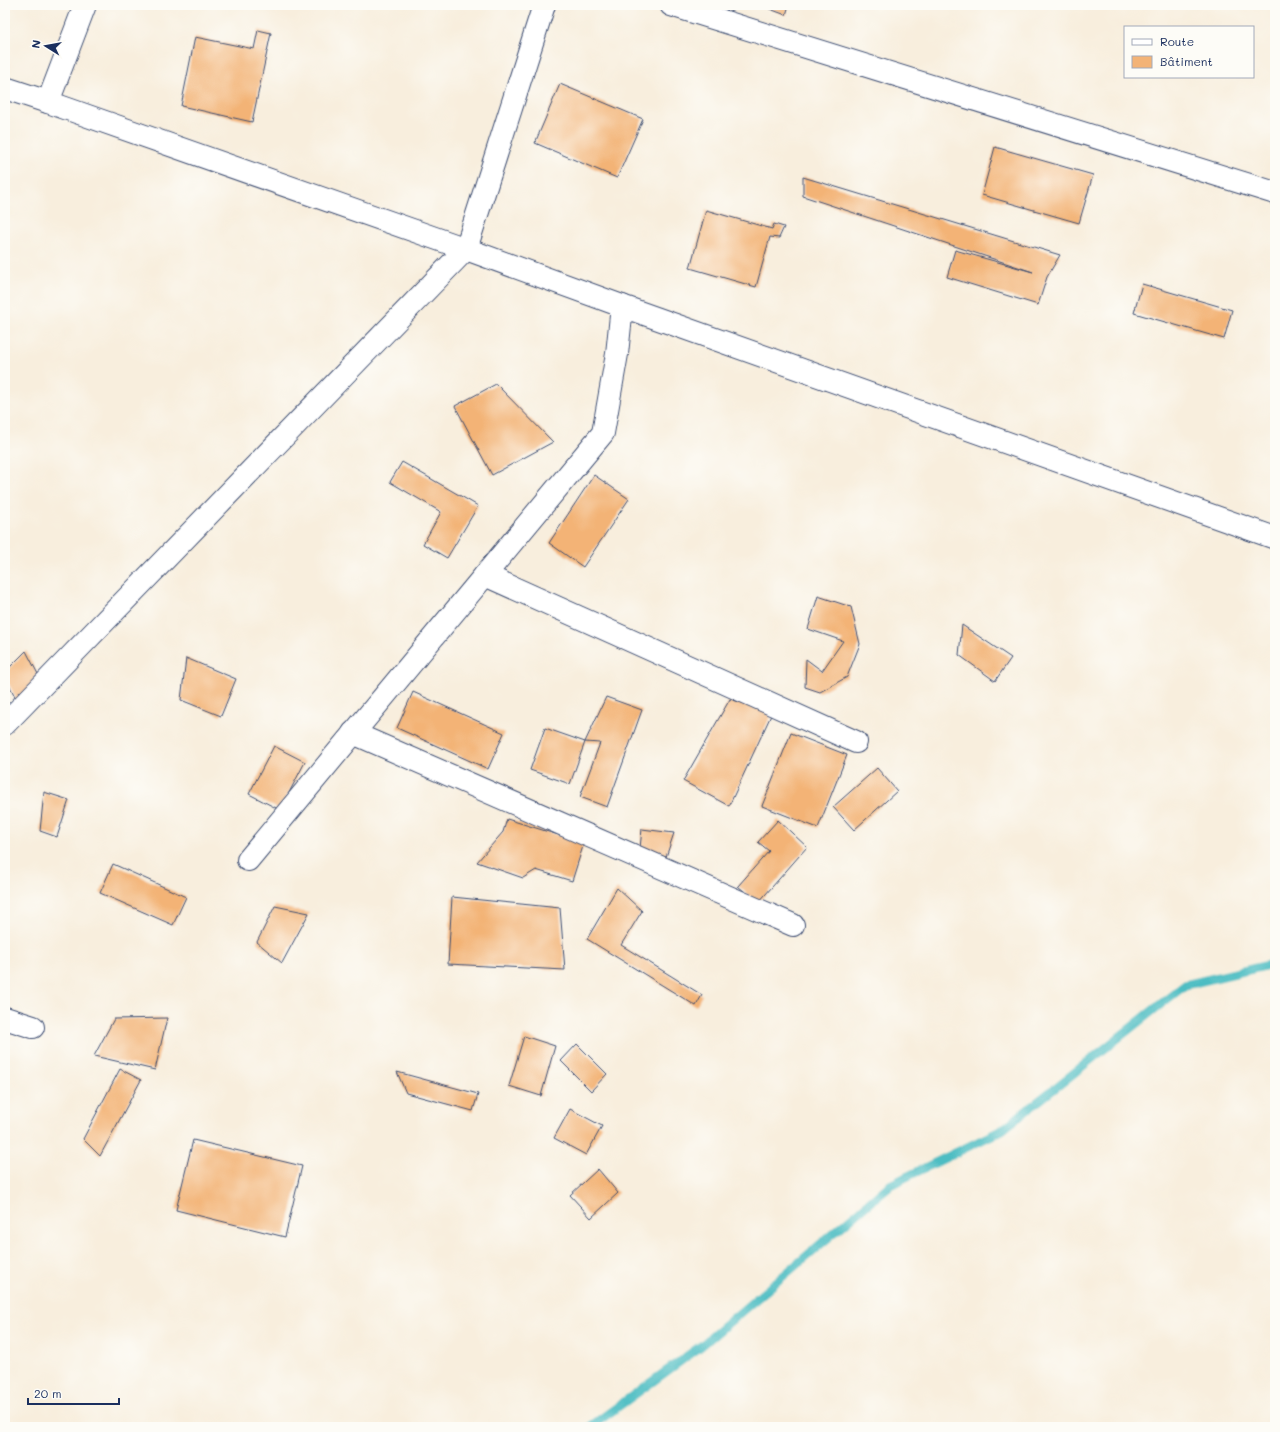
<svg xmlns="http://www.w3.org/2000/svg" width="1280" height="1432" font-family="Mali,sans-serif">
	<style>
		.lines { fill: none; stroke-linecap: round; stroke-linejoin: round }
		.stream { stroke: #4ebdc3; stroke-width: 9 }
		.building { fill: #f3b376 }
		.street-casing { stroke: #3c4c71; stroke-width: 24 }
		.street { stroke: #fff; stroke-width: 22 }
	</style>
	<rect width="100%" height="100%" fill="#fdfcf7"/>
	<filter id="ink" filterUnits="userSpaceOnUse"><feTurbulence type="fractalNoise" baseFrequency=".025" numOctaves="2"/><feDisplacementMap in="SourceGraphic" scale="8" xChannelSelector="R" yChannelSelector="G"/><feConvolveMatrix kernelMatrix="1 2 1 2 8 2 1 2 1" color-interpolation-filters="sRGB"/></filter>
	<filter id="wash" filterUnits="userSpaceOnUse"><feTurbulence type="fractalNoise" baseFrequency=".012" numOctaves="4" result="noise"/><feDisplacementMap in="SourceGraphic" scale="16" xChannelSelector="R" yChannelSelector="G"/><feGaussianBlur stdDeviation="0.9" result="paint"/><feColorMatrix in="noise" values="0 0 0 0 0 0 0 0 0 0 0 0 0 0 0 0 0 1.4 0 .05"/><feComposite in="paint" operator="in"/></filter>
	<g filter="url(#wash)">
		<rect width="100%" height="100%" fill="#f8eedd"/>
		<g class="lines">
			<polyline class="stream" points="590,1427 701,1346 890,1185 1002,1130 1185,985 1273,964 1275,960"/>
		</g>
		<g id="blocks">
			<g class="building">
				<polygon points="759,5 789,5 786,15"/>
				<polygon points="258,30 271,33 252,122 181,106 195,37 254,49"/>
				<polygon points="560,84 643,119 617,178 535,143"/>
				<polygon points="995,147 1093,175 1079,223 982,195"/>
				<polygon points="803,177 1060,255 1047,277 1038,305 947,277 955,250 1033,272 803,196"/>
				<polygon points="706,210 772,229 774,224 784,227 779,238 770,237 756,287 690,268"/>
				<polygon points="1142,284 1232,310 1224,339 1134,313"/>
				<polygon points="496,384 553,442 492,475 455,406"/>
				<polygon points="402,462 478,506 447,558 423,544 441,512 390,482"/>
				<polygon points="594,475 629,499 583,567 549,543"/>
				<polygon points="818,596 851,607 860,644 847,677 820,692 805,687 806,659 822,671 843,641 808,629"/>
				<polygon points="962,625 1011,658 995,681 959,655"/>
				<polygon points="26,651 39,676 18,703 5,676 5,672"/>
				<polygon points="186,658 236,679 221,716 181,700"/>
				<polygon points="413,692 504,733 488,769 397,728"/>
				<polygon points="606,697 642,710 607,807 580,797 600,743 585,742"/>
				<polygon points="730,699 772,713 729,806 683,781"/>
				<polygon points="545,728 585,742 570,784 530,770"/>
				<polygon points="791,733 847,755 818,828 762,806"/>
				<polygon points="274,746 305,762 280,810 249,794"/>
				<polygon points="877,768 897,791 854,830 833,807"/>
				<polygon points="44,792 69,800 57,837 40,831"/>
				<polygon points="507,819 584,843 572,881 536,870 523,878 477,862 503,832"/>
				<polygon points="778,820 807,847 758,903 738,886 769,851 758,842"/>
				<polygon points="642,829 674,833 665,860 640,848"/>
				<polygon points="113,864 186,897 173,925 100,893"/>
				<polygon points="617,888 642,911 621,945 702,995 696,1006 587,939"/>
				<polygon points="452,897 560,908 565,970 448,964"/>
				<polygon points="275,906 309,913 282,963 257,942"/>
				<polygon points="167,1018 155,1070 94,1056 114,1019"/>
				<polygon points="524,1036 555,1046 541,1096 509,1086"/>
				<polygon points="577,1044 607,1074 591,1091 561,1061"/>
				<polygon points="120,1069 141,1080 100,1156 83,1139"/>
				<polygon points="397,1072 478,1094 473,1111 406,1093"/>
				<polygon points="570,1109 602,1126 586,1155 554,1138"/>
				<polygon points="193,1140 302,1166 285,1237 176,1210"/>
				<polygon points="598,1169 618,1193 591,1218 570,1195"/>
			</g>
		</g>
	</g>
	<g filter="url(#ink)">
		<use href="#blocks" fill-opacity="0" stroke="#3c4c71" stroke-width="1"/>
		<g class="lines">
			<g class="street-casing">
				<g id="street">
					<polyline points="671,5 1275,193"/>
					<polyline points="5,88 48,102 466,249 544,5"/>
					<polyline points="48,102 85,5"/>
					<polyline points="485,575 856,742"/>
					<polyline points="5,724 466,249 622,306 1275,538"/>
					<polyline points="353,733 793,925"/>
					<polyline points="248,860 603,433 617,354 622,306"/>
					<polyline points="5,1018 33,1027"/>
				</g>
			</g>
			<use href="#street" class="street"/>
		</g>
	</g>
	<rect width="1280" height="1432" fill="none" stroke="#fdfcf7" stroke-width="20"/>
	<rect x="1124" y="26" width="130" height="52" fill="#fdfcf7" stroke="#a3aaba"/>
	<rect x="1132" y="39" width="20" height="6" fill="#ffffff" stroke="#a3aaba"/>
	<text x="1160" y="46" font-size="12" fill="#1b2f5e">Route</text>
	<rect x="1132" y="56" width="20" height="12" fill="#f3b376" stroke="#a3aaba"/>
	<text x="1160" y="66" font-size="12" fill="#1b2f5e">Bâtiment</text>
	<g transform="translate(46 46) rotate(281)" stroke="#fdfcf7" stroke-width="3" paint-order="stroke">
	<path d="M0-3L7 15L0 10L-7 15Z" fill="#1b2f5e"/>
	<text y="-6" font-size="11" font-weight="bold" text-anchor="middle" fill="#1b2f5e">N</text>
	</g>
	<path d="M28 1398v6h91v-6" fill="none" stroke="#1b2f5e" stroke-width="2"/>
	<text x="34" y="1398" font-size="12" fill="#1b2f5e" stroke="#fdfcf7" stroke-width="3" paint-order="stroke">20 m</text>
</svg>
